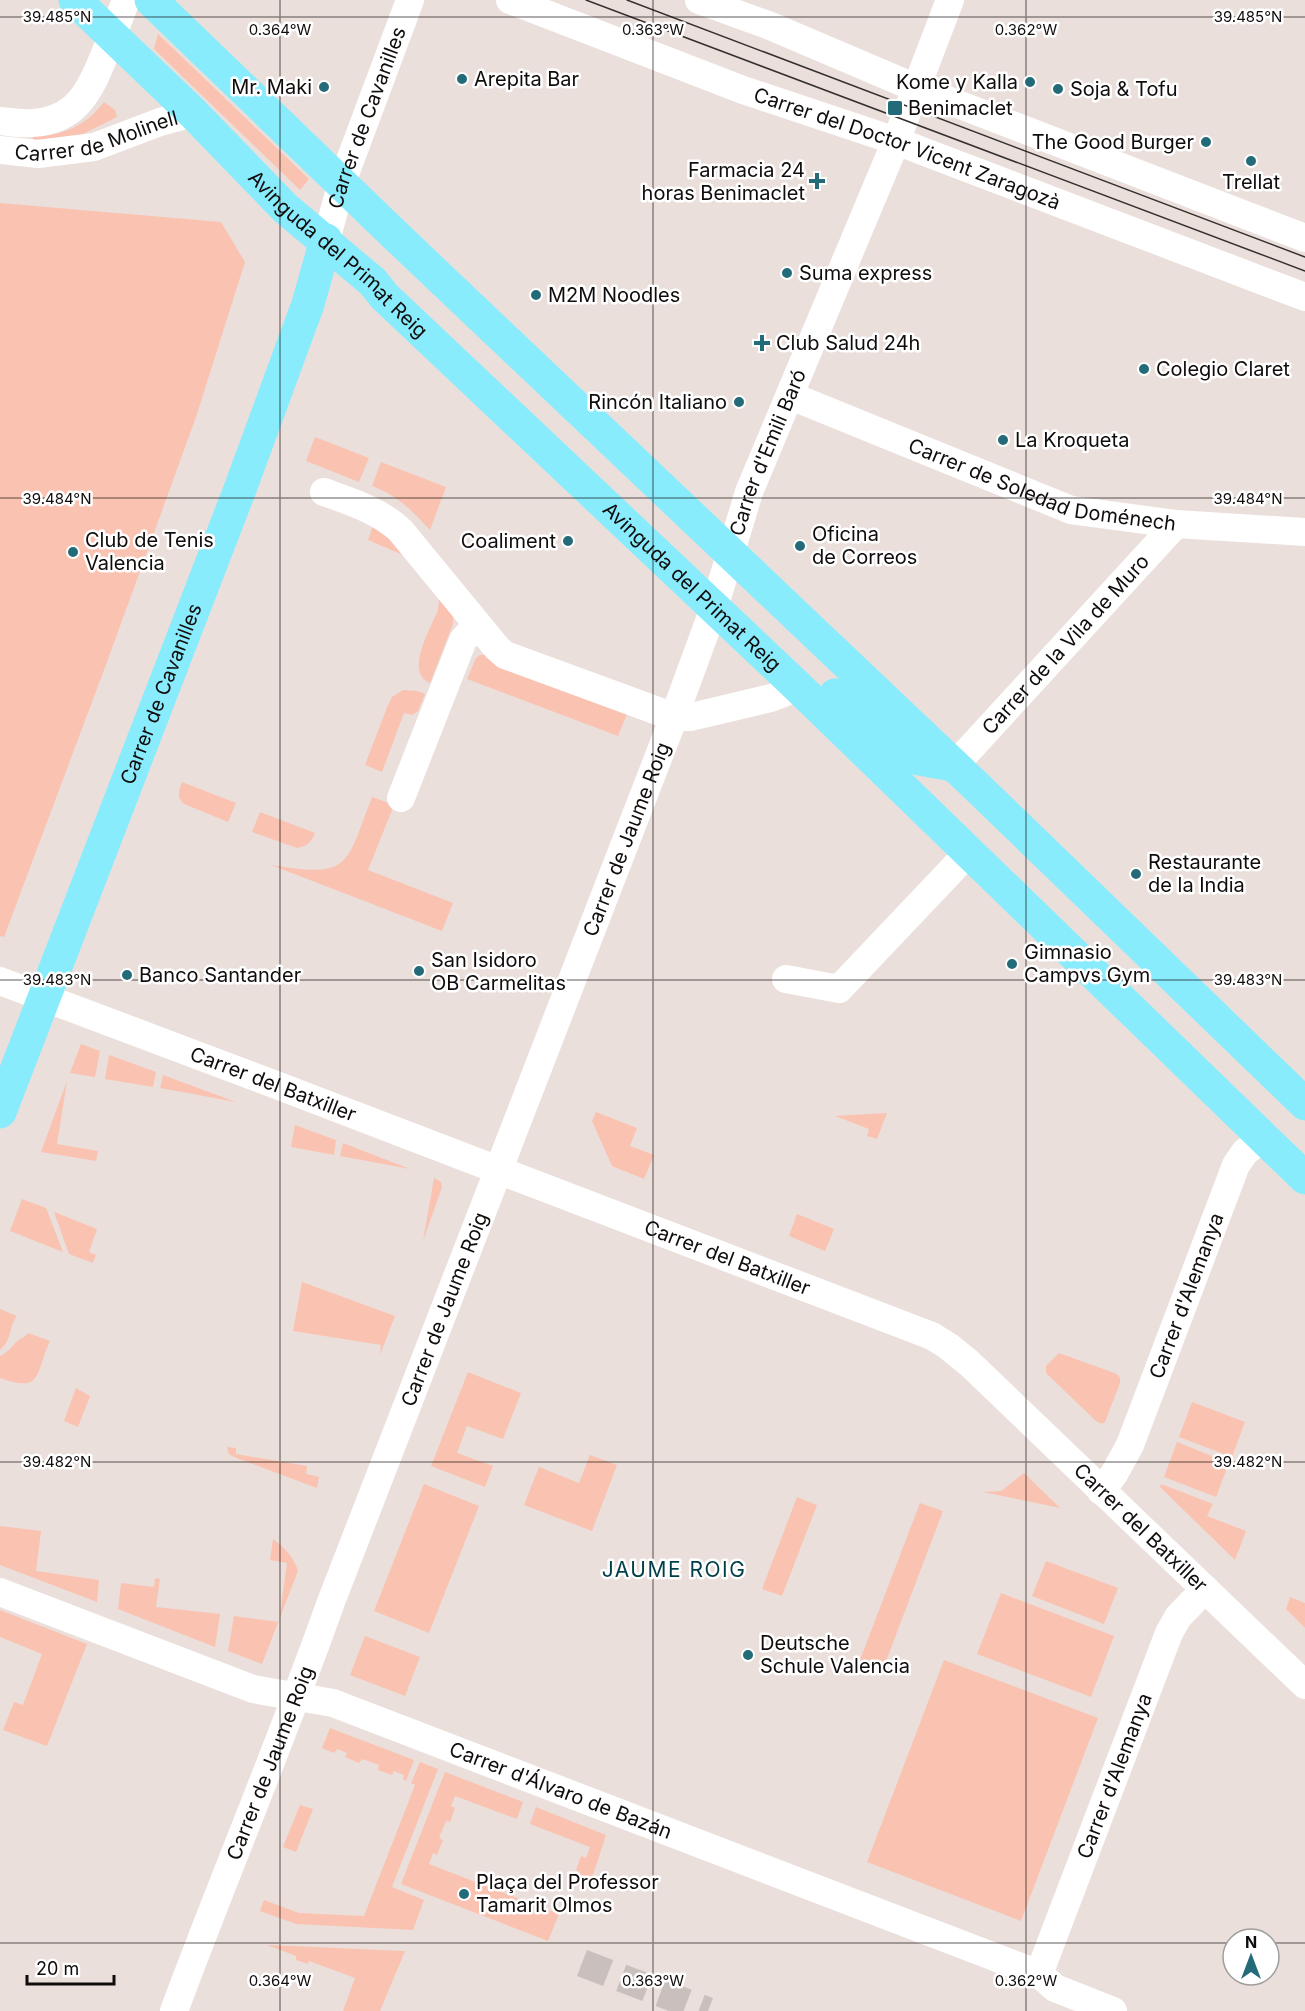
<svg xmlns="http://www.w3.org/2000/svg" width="1305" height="2011" font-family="Inter,sans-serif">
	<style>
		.green { fill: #fac3b1 }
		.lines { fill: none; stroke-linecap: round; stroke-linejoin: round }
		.minor-tunnel { stroke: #c9bfbc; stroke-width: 28; stroke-dasharray: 28 14; stroke-linecap: butt }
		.minor { stroke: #fff; stroke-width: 28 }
		.major { stroke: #89ecfd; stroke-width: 33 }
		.tram { stroke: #34302e; stroke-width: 1.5 }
		.ticks { fill: none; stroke: #0f0c0b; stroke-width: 1.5; stroke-opacity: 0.45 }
		.poi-dot { fill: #236b78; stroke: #fff; stroke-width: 2 }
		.labels { text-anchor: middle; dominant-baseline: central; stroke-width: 5; stroke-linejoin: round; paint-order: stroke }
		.poi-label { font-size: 20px; fill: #0f0c0b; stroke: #fff; text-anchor: start }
		.street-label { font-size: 20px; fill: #0f0c0b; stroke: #fff }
		.neighbourhood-label { font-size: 21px; letter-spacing: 1.5px; fill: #003f49; stroke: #fff }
		.ticks-label { font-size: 15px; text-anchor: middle; fill: #0f0c0b; stroke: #fff; stroke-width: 5; stroke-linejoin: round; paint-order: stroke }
	</style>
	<rect width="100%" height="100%" fill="#eadfdb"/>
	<g class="green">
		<polygon points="158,34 309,179 300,190 154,49"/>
		<path d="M104,102L115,110L117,117L73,139L32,146L33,136C62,136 86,126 104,102Z"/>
		<polygon points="0,203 221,222 245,262 196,417 107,662 4,937 0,936"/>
		<polygon points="315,437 369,458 359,482 306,461"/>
		<path d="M381,462L446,487L430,530C411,510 399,496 372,486Z"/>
		<polygon points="374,523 380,526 403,555 368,540"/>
		<path d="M437,593L453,616V624L430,683C404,672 431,628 438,610L439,601Z"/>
		<polygon points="480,655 486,655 629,709 618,736 467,679 476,658"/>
		<polygon points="403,690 417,691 425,694 418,711 412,715 404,713 382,772 365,765 388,705 392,697"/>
		<path d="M182,782L236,803L228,822L184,804C176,797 179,790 182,782Z"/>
		<path d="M372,797L394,805L368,870L453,903L442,931L271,865C351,878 345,867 372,797Z"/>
		<path d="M260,812L315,833C311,843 307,846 297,848L252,832Z"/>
		<polygon points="81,1044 100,1051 95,1077 70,1073"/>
		<polygon points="109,1055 156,1072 153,1087 105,1079"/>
		<polygon points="163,1075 236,1102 160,1088"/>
		<polygon points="67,1081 57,1144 98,1151 96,1161 41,1152"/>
		<polygon points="596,1112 637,1128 630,1146 654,1155 644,1179 612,1166 592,1121"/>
		<polygon points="887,1113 877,1139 867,1136 869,1129 835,1116"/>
		<polygon points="295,1125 336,1140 334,1155 291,1147"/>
		<polygon points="343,1143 410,1169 340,1156"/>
		<polygon points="434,1178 441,1182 442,1187 423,1241"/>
		<polygon points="22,1199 46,1208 63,1252 10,1231"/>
		<polygon points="54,1212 97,1229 89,1252 96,1255 93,1263 69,1254"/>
		<polygon points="797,1214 834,1229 825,1251 789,1236"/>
		<polygon points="302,1282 395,1316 380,1355 381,1345 293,1331"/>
		<path d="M0,1309L17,1316C8,1328 13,1338 0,1350Z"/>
		<path d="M28,1333L50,1341C35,1372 44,1394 0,1378V1356C9,1352 13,1344 20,1339C23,1337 26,1336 28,1333Z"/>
		<polygon points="1059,1353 1117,1374 1120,1378 1120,1383 1105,1422 1102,1424 1096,1421 1046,1373 1046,1366"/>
		<polygon points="468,1372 521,1393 503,1439 467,1426 457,1453 493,1466 485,1487 431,1466"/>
		<polygon points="76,1388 90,1396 78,1427 64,1421"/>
		<polygon points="1192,1402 1245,1422 1232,1457 1179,1437"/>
		<polygon points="1177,1442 1229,1463 1216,1497 1164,1477"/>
		<polygon points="227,1447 236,1448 236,1454 307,1466 306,1474 319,1477 317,1488 234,1457 229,1454"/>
		<polygon points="590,1455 617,1465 592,1531 524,1505 539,1467 579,1483"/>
		<polygon points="1024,1473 1060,1508 983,1492 1001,1491"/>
		<polygon points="424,1484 479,1506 429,1633 374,1611"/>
		<polygon points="1161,1484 1213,1504 1207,1516 1246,1531 1235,1560 1160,1487"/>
		<polygon points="797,1497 817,1505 782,1596 762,1589"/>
		<polygon points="920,1503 943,1511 883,1669 860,1660"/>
		<polygon points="0,1526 41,1531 36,1571 99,1580 97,1602 0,1565"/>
		<path d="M273,1539C285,1548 293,1557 298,1570L296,1576L262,1664L228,1651L234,1616L279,1622L287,1563L270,1560Z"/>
		<polygon points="1046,1561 1118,1588 1104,1624 1032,1596"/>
		<polygon points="155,1578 160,1579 156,1607 220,1614 215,1647 118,1609 121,1583 154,1587"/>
		<polygon points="1001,1593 1114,1636 1091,1697 977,1654"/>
		<polygon points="1290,1597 1305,1603 1305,1628 1286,1609"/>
		<polygon points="0,1610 87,1644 47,1746 3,1730 14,1702 23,1705 42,1654 0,1637"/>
		<polygon points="365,1636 420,1657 405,1696 350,1675"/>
		<polygon points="944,1660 1098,1718 1021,1921 867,1862"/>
		<polygon points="330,1728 414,1760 406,1781 403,1779 404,1775 394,1771 392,1775 378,1770 379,1765 362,1759 359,1763 345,1757 347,1753 337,1749 334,1753 322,1748"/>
		<polygon points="420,1762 438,1769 392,1887 424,1900 413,1930 296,1924 260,1911 264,1900 299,1913 364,1916 415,1785 411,1783"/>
		<polygon points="445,1772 523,1802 517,1819 455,1796 451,1806 455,1808 450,1822 446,1821 439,1838 443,1840 437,1855 433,1853 429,1864 559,1914 548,1941 401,1884"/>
		<polygon points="300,1805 313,1809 296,1852 283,1847"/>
		<polygon points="536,1807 606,1835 593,1875 584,1886 575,1886 580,1872 576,1870 581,1856 586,1858 590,1847 530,1824"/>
		<polygon points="267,1945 405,1951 380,2011 343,2011 355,1978 309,1961 308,1964 296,1960 296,1956"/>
	</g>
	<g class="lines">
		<polyline class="minor-tunnel" points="582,1963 708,2011"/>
		<g class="minor">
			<path id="s1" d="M510,0L743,90L896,141L1305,297"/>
			<polyline points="699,0 768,25 916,88 1305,238"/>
			<path d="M0,121C10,122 22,124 32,123C76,121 90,91 104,56C112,37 119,19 126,0"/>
			<path id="s2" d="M0,150L38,154L94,147L160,122L193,113"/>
			<path id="s3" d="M326,240L342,182L410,0"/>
			<path id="s4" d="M791,396L1071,510L1176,524L1305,532"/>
			<path d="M324,492C352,502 378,510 400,530L497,648L505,655L674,717H691L771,698L784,693L795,684"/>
			<path id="s5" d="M954,766L1176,524"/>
			<polyline points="401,798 463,640 477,625"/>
			<polyline points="786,979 839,989 969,852"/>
			<path id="s6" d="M0,981L271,1083L932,1336L948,1346L969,1363L1305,1685"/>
			<path id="s7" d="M1101,1491L1114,1474L1130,1445L1236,1165L1245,1152L1264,1137"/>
			<path id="s8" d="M0,1592L253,1689L333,1703L1039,1974L1055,1988L1113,2011"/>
			<path id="s9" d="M1039,1974L1169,1633L1178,1617L1205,1589"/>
			<path id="s10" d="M174,2011C225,1874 282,1740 331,1602L674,717L714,608L749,492L896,141L950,0"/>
		</g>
		<g class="major">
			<path id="s11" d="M75,0L193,113L285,208L373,282L384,296L795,684L1305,1178"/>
			<polyline points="151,0 397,237 977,787 1305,1104"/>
			<polyline points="835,695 902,753 919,759 953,765"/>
			<path id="s12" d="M0,1112L240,489L308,304L326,240"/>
		</g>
		<g class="tram">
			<polyline points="586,0 1305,271"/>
			<polyline points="627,0 1305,257"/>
		</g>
	</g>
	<path class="ticks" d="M280,0V2011M653,0V2011M1026,0V2011M0,17H1305M0,498H1305M0,980H1305M0,1462H1305M0,1943H1233M1269,1943H1305"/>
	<g class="poi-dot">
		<circle cx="462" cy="79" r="6"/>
		<circle cx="1030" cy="82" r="6"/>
		<circle cx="324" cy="87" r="6"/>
		<circle cx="1058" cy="89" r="6"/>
		<rect x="887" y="100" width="16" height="16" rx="3"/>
		<circle cx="1206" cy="142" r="6"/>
		<circle cx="1251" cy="161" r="6"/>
		<path d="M814 172h6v6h6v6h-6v6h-6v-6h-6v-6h6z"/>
		<circle cx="787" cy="273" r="6"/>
		<circle cx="536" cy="295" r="6"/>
		<path d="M759 334h6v6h6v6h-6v6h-6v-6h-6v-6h6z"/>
		<circle cx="1144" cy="369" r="6"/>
		<circle cx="739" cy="402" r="6"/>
		<circle cx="1003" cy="440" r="6"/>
		<circle cx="568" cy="541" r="6"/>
		<circle cx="800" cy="546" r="6"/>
		<circle cx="73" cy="552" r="6"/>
		<circle cx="1136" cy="874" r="6"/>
		<circle cx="1012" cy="964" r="6"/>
		<circle cx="419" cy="971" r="6"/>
		<circle cx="127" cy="975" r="6"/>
		<circle cx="748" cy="1655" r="6"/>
		<circle cx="464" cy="1894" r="6"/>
	</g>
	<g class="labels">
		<g class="poi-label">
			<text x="474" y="79">Arepita Bar</text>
			<text x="1018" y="82" text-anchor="end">Kome y Kalla</text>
			<text x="312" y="87" text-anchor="end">Mr. Maki</text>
			<text x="1070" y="89">Soja &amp; Tofu</text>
			<text x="908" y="108">Benimaclet</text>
			<text x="1194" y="142" text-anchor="end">The Good Burger</text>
			<text x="805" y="170" text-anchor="end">Farmacia 24<tspan x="805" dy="23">horas Benimaclet</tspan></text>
			<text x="1251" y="182" text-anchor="middle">Trellat</text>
			<text x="799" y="273">Suma express</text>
			<text x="548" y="295">M2M Noodles</text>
			<text x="776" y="343">Club Salud 24h</text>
			<text x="1156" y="369">Colegio Claret</text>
			<text x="727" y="402" text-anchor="end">Rincón Italiano</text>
			<text x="1015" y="440">La Kroqueta</text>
			<text x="812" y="534">Oficina<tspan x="812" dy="23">de Correos</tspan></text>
			<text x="85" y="540">Club de Tenis<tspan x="85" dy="23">Valencia</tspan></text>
			<text x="556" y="541" text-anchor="end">Coaliment</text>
			<text x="1148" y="862">Restaurante<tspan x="1148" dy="23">de la India</tspan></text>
			<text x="1024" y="952">Gimnasio<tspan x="1024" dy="23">Campvs Gym</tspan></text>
			<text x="431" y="960">San Isidoro<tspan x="431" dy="23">OB Carmelitas</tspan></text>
			<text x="139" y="975">Banco Santander</text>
			<text x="760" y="1643">Deutsche<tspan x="760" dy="23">Schule Valencia</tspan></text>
			<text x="476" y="1882">Plaça del Professor<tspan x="476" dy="23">Tamarit Olmos</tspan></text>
		</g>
		<g class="street-label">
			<text stroke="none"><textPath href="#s3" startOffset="129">Carrer de Cavanilles</textPath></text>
			<text stroke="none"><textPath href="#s2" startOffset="99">Carrer de Molinell</textPath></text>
			<text stroke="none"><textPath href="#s1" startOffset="424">Carrer del Doctor Vicent Zaragozà</textPath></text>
			<text stroke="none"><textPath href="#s11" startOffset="366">Avinguda del Primat Reig</textPath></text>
			<text stroke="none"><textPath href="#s10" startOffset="1668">Carrer d'Emili Baró</textPath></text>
			<text stroke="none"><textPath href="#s4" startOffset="268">Carrer de Soledad Doménech</textPath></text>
			<text stroke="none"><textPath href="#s11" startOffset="852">Avinguda del Primat Reig</textPath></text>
			<text stroke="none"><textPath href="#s5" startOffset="165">Carrer de la Vila de Muro</textPath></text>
			<text stroke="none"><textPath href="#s12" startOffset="448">Carrer de Cavanilles</textPath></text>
			<text stroke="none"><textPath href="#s10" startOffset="1256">Carrer de Jaume Roig</textPath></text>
			<text stroke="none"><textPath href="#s6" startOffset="292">Carrer del Batxiller</textPath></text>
			<text stroke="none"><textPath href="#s6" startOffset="778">Carrer del Batxiller</textPath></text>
			<text stroke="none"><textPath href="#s7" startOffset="214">Carrer d'Alemanya</textPath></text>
			<text stroke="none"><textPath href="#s10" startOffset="752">Carrer de Jaume Roig</textPath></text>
			<text stroke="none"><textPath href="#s6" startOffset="1281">Carrer del Batxiller</textPath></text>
			<text stroke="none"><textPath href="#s10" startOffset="266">Carrer de Jaume Roig</textPath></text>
			<text stroke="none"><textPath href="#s9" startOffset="212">Carrer d'Alemanya</textPath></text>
			<text stroke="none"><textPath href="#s8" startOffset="596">Carrer d'Álvaro de Bazán</textPath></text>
		</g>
		<g class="neighbourhood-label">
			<text x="674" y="1569">JAUME ROIG</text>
		</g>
	</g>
	<g class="ticks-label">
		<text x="57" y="22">39.485°N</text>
		<text x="1248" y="22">39.485°N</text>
		<text x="280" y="35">0.364°W</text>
		<text x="653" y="35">0.363°W</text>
		<text x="1026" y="35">0.362°W</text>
		<text x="57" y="504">39.484°N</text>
		<text x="1248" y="504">39.484°N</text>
		<text x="57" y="985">39.483°N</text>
		<text x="1248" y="985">39.483°N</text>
		<text x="57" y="1467">39.482°N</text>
		<text x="1248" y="1467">39.482°N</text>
		<text x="280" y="1986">0.364°W</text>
		<text x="653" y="1986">0.363°W</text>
		<text x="1026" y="1986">0.362°W</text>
	</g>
	<g transform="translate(1251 1957)"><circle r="28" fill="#ffffff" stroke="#9f9e9d" stroke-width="1.5"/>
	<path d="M0-4.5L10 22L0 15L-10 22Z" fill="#236b78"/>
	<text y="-9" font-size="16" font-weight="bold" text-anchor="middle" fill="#0f0c0b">N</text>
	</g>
	<path d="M27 1975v9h87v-9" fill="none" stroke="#0f0c0b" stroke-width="3"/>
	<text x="36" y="1975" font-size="18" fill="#0f0c0b" stroke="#ffffff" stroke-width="4.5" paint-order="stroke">20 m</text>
</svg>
